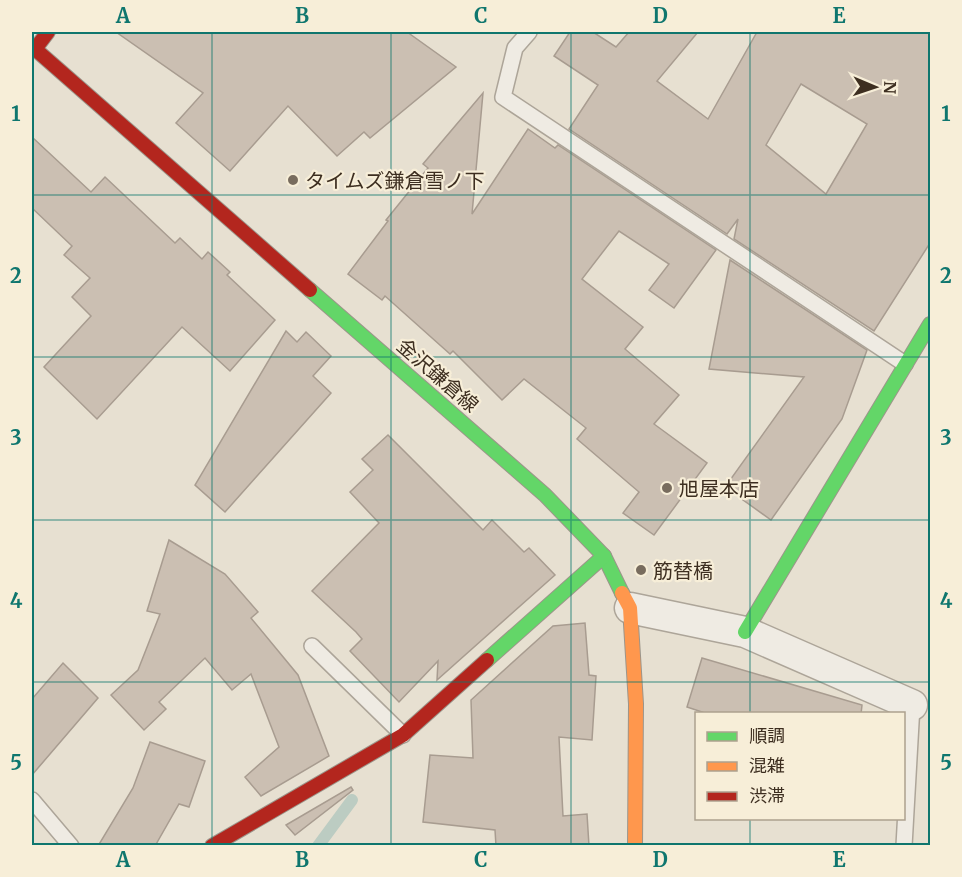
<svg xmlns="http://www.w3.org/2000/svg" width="962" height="877" font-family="Merriweather,'Noto Sans JP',serif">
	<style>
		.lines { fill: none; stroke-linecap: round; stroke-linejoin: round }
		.stream { stroke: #bcccc2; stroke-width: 12 }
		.building { fill: #cbbfb2; stroke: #a89c90; stroke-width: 1.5; fill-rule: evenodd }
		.lane-casing { stroke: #ada599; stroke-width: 18 }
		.street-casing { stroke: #ada599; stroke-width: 33 }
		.fast-casing { stroke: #9c958a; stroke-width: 16 }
		.slow-casing { stroke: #9c958a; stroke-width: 16 }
		.jam-casing { stroke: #9c958a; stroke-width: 16 }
		.lane { stroke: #efebe3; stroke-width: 15 }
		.street { stroke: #efebe3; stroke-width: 30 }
		.fast { stroke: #63d668; stroke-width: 14 }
		.slow { stroke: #ff974d; stroke-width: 14 }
		.jam { stroke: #b3261e; stroke-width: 14 }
		.grid { fill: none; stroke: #0f766e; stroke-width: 1.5; stroke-opacity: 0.55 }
		.poi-dot { fill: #786c5e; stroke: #f7eed8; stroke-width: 2 }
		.labels { text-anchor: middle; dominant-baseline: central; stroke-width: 4.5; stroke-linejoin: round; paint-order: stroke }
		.poi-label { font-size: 20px; fill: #3d2e20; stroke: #f7eed8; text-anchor: start }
		.street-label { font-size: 20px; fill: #3d2e20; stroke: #f7eed8 }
		.neatline { fill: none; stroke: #0f766e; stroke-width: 2 }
		.grid-label { font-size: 20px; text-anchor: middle; font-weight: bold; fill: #0f766e }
	</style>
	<rect width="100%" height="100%" fill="#e7e0d1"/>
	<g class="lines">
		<polyline class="stream" points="318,846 352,800"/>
	</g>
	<g class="building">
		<polygon points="116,32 407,32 456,67 370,138 364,132 337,156 288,106 230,171 176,123 203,93"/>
		<path d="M570,32H593L616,47L629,32H698L657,81L708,119L757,32H930V243L874,331L734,239L738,219L727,234L569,129L598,85L554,56ZM801,84L867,124L826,194L766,145Z"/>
		<polygon points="483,93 472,214 528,129 555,148 558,145 716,250 674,308 649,290 669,264 619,231 582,279 643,327 625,349 679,395 654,424 707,463 654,535 623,513 639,492 577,439 586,428 524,379 502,400 453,351 450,354 385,296 382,300 348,274 388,221 386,220 428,168 423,164"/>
		<polygon points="32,137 91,192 105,177 175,243 180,238 202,259 208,252 230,272 227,275 275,320 230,371 182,327 97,419 44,367 91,316 72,297 90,278 64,255 72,246 32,208"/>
		<polygon points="730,260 867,350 842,419 771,520 725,487 804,377 709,369"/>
		<polygon points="286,331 297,342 306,332 331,356 313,376 331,393 225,512 195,485"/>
		<polygon points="388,435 483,530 492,520 524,552 529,548 555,575 437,680 438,661 399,702 350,651 362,639 356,632 312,591 379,523 350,492 373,470 362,459"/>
		<polygon points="169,540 225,574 258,612 251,618 298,675 329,756 261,796 245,777 279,747 251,674 232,690 205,658 159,702 166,709 144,730 111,695 138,670 160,614 147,611"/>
		<polygon points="585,623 589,675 596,676 592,740 559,737 563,816 587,814 589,846 496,846 495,830 423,822 430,755 473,758 471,700 553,626"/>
		<polygon points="702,658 862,705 861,714 708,714 687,707"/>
		<polygon points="63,663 98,698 32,775 32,699"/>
		<polygon points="150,742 205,761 189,807 179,804 155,846 98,846 133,788"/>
		<polygon points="351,787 353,790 295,835 286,825"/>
	</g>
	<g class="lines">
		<g class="lane-casing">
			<g id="lane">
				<polyline points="529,32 515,48 503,97 905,364"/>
				<polyline points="312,646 403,735"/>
				<polyline points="32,800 71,846"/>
				<polyline points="904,846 912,705"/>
			</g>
		</g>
		<g class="street-casing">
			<polyline id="street" points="630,608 745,632 912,705"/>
		</g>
		<g class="fast-casing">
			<g id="fast">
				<polyline points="310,290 545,495 604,556 622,593"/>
				<polyline points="745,632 930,324"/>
				<polyline points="487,660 604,556"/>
			</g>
		</g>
		<g class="slow-casing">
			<polyline id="slow" points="622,593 630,608 636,704 635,846"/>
		</g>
		<g class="jam-casing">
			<g id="jam">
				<polyline points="48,32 35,49 310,290"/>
				<polyline points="212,846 403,735 487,660"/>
			</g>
		</g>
		<use href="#lane" class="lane"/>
		<use href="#street" class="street"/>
		<use href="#fast" class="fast"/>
		<use href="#slow" class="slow"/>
		<use href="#jam" class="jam"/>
	</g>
	<path class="grid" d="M212,32V846M391,32V846M571,32V846M750,32V714M32,195H930M32,357H930M32,520H930M32,682H930M750,818V846"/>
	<g class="poi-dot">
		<circle cx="293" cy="180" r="6"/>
		<circle cx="667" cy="488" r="6"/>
		<circle cx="641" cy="570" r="6"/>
	</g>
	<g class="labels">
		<g class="poi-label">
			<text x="305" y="180">タイムズ鎌倉雪ノ下</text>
			<text x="679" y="488">旭屋本店</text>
			<text x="653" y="570">筋替橋</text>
		</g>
		<g class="street-label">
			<text transform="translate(438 375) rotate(41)">金沢鎌倉線</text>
		</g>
	</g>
	<rect width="962" height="877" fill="none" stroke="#f7eed8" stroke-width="66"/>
	<rect x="695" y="712" width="210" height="108" fill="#f7eed8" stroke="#ada18e" stroke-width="1.5"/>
	<rect x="707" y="732" width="30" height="9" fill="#63d668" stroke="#ada18e" stroke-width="1.5"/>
	<text x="749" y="742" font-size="18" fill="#3d2e20">順調</text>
	<rect x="707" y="762" width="30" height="9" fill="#ff974d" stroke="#ada18e" stroke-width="1.5"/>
	<text x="749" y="772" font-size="18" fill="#3d2e20">混雑</text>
	<rect x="707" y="792" width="30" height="9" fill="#b3261e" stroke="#ada18e" stroke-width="1.5"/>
	<text x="749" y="802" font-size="18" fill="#3d2e20">渋滞</text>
	<g transform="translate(875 87) rotate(92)" stroke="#f7eed8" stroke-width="4.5" paint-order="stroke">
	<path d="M0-4.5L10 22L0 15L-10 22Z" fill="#3d2e20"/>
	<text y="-9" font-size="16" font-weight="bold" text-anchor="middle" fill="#3d2e20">N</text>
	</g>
	<rect x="33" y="33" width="896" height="811" class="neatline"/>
	<g class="grid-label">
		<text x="123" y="23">A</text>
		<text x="302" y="23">B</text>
		<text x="481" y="23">C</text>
		<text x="660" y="23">D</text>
		<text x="839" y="23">E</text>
		<text x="16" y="121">1</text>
		<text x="946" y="121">1</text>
		<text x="16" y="283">2</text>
		<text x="946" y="283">2</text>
		<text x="16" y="445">3</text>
		<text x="946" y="445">3</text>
		<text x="16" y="608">4</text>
		<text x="946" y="608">4</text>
		<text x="16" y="770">5</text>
		<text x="946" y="770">5</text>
		<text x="123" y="867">A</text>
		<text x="302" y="867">B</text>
		<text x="481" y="867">C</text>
		<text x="660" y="867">D</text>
		<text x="839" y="867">E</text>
	</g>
</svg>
